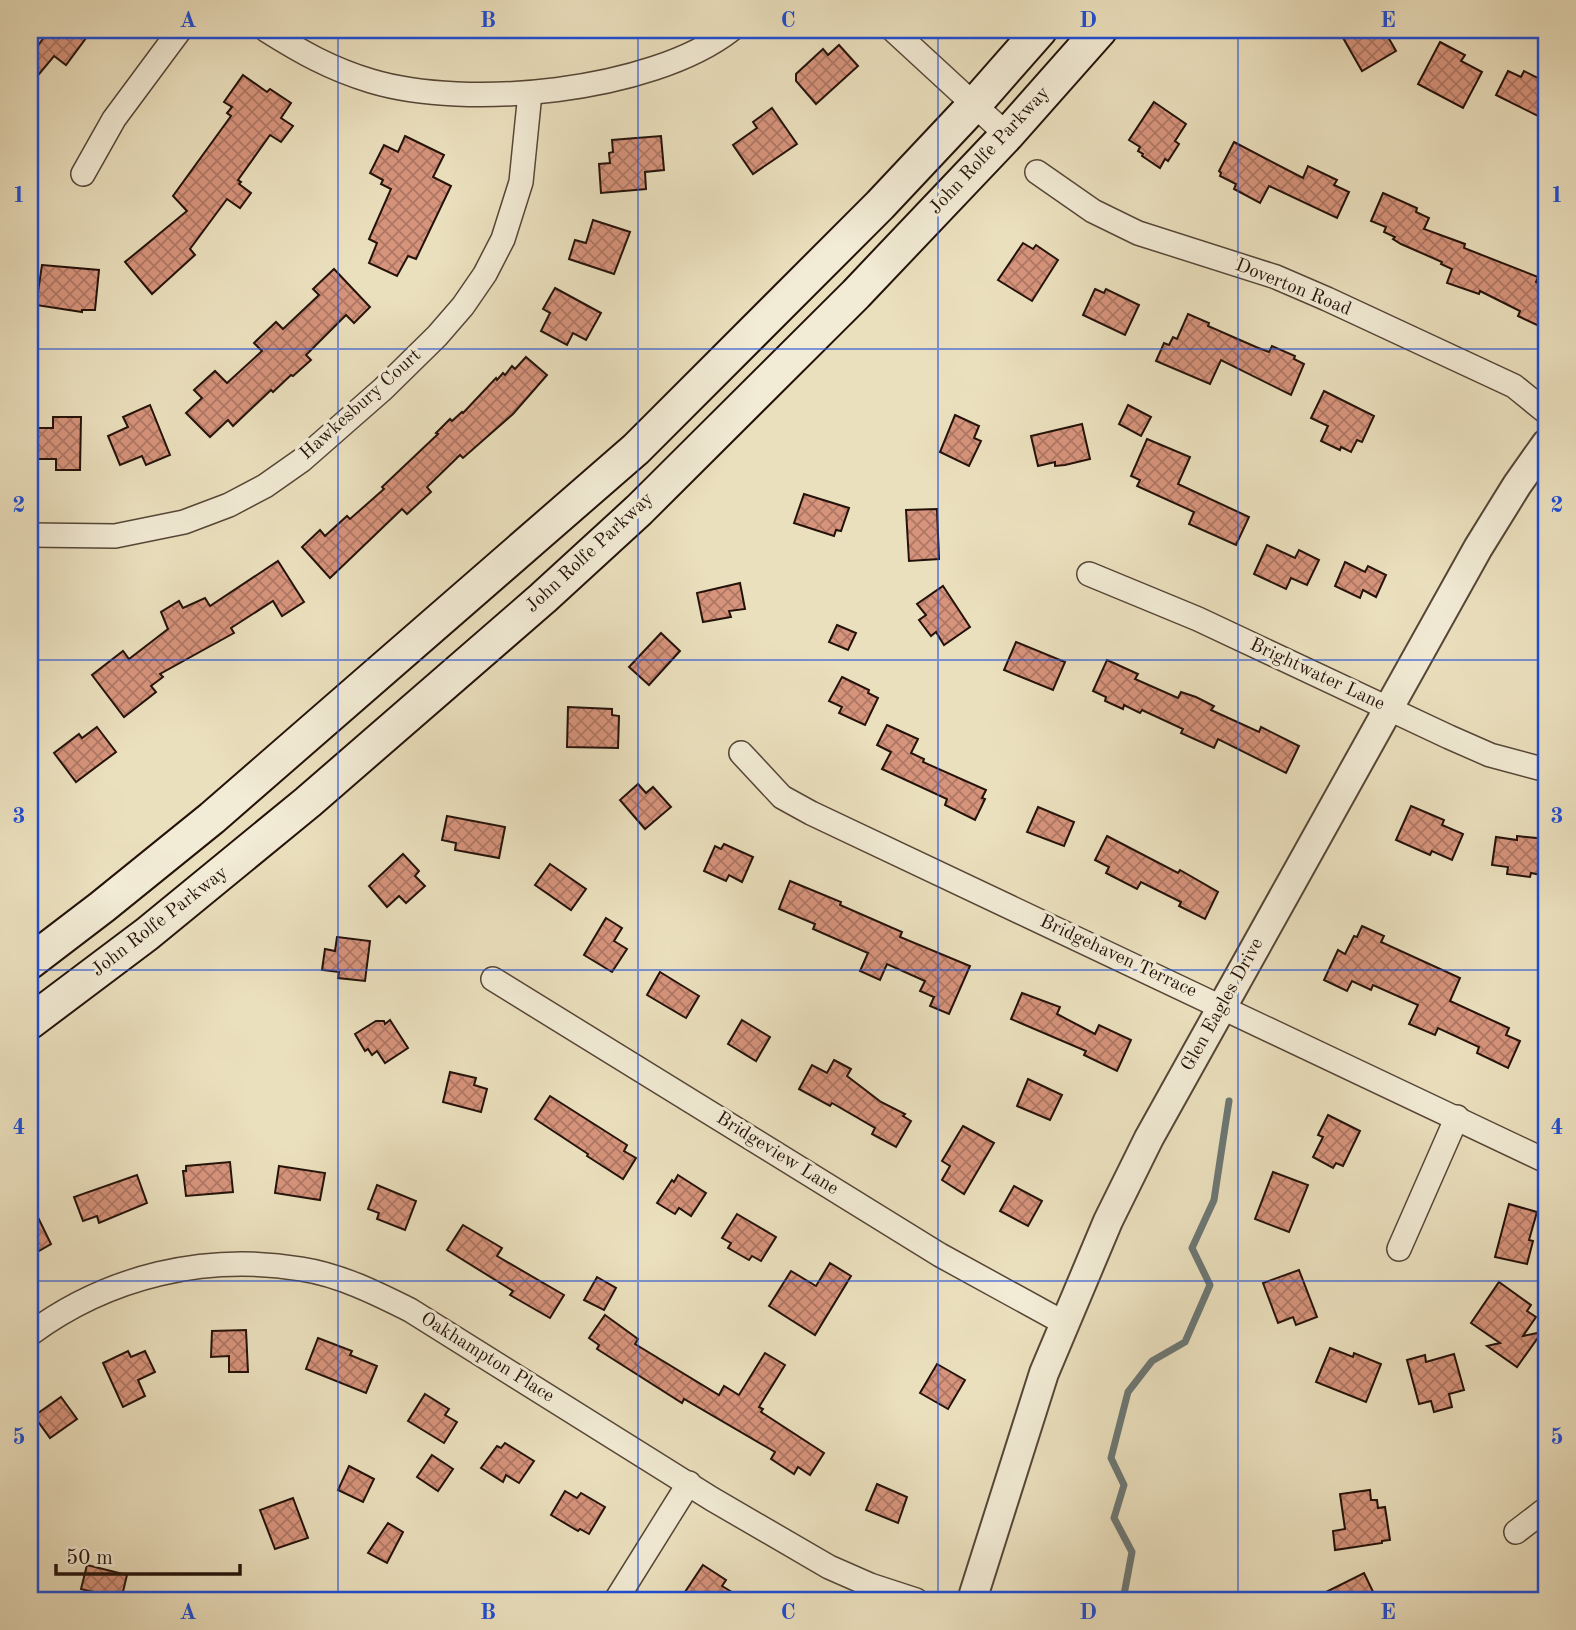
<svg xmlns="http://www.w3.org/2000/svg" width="1576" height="1630" font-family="'Old Standard TT',serif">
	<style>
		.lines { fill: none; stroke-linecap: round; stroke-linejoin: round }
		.stream { stroke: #6c7774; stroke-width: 7 }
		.building { fill: url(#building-cross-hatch); stroke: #24120a; stroke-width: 2 }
		.minor-casing { stroke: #564637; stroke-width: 26 }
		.tertiary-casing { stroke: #564637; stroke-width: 32 }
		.secondary-casing { stroke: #24120a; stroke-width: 37 }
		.minor { stroke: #f2ebd5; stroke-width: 23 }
		.tertiary { stroke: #f2ebd5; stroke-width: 28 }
		.secondary { stroke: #f2ebd5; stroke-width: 33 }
		.grid { fill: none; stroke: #1d4ed8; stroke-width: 2; stroke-opacity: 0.55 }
		.labels { text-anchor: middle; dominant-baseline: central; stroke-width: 6; stroke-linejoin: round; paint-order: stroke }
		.street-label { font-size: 19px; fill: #24120a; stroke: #f2ebd5 }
		.neatline { fill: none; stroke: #1d4ed8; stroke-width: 2.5 }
		.grid-label { font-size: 23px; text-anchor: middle; font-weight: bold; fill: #1d4ed8 }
	</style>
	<defs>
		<pattern id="building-cross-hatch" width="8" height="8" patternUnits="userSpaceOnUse" patternTransform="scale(1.75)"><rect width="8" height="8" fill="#d7947c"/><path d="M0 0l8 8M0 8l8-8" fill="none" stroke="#ae7764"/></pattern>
	</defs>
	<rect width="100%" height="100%" fill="#ebe0be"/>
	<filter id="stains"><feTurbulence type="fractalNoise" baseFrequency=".00286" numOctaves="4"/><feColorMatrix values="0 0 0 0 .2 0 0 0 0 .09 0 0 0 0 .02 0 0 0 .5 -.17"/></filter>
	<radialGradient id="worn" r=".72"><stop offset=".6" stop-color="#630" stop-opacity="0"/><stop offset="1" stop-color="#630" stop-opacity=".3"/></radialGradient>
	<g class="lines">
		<polyline class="stream" points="1123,1600 1132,1552 1114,1518 1124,1485 1111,1458 1128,1392 1152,1361 1185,1342 1210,1285 1192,1248 1214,1200 1229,1101"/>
	</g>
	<g class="building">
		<polygon points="49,30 92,30 66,65 54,56 30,85 30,57"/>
		<polygon points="1352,30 1384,30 1396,51 1362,71 1342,36"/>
		<polygon points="1440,42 1465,55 1461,61 1482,72 1463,108 1418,84"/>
		<polygon points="839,45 858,66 816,104 796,81 796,74 823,49 828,55"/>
		<polygon points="1508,71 1521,77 1524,71 1546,82 1546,120 1496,95"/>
		<polygon points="243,75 267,92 270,89 291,103 281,118 293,126 281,142 270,135 238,180 241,182 239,184 251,193 240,208 227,199 190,249 195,255 152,294 125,262 187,211 173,196 231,116 227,113 232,107 224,102"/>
		<polygon points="1154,102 1186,124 1175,141 1179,144 1168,161 1165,159 1160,168 1142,156 1143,154 1138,151 1140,147 1129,140"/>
		<polygon points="772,108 797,144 753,174 733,145 757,128 753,122"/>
		<polygon points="405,136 444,155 433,177 451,186 416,259 408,256 397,276 369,263 377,243 369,239 391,189 381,184 383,180 370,173 384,145 398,152"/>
		<polygon points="661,136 664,170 645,172 646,189 601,193 599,164 610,163 609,153 613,152 612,140"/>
		<polygon points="1234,142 1303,178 1308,166 1337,180 1334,185 1349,192 1337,218 1269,186 1260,203 1234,189 1236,184 1220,176 1221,173 1219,171"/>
		<polygon points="1383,193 1417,208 1416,212 1429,218 1424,229 1465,244 1464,248 1538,277 1536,282 1546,287 1546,310 1539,326 1518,316 1520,311 1480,291 1479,294 1447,283 1452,269 1441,264 1442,262 1401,244 1393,239 1395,237 1384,232 1386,227 1371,221"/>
		<polygon points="593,220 630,232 614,274 569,259 575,240 586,243"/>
		<polygon points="1023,243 1033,249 1036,245 1058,260 1032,301 998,280"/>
		<polygon points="42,265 99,270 95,310 82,310 82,312 36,305"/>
		<polygon points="334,269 370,307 354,323 346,315 306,355 311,360 293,376 291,375 273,392 271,390 233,426 228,420 210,437 186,413 202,398 194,390 215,371 227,383 262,351 254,343 276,322 283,329 319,295 313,289"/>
		<polygon points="555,288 601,313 586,340 573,333 567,345 541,331 550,313 543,309"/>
		<polygon points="1095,289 1104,293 1106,289 1139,305 1125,335 1083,315"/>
		<polygon points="1188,314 1209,323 1208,326 1256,347 1269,352 1272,346 1295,356 1294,359 1304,364 1291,395 1221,360 1210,384 1156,361 1164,343 1169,345 1173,337 1177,339"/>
		<polygon points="526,357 547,375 513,414 463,458 460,455 427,487 431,492 407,514 402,509 330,578 302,547 320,530 325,536 347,516 350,519 384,489 382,487 438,434 436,433 450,419 452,421 462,412 463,413 496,378 497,380 503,373 505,375 512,366 515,369"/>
		<polygon points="1324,391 1374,416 1362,442 1357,440 1351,452 1341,447 1340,450 1321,441 1328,426 1311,418"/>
		<polygon points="150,405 170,455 146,465 142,456 120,465 108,436 128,427 123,417"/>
		<polygon points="1128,405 1151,417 1141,436 1119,424"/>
		<polygon points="955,415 979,426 974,438 981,441 969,466 940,452"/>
		<polygon points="53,417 81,417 80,470 56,470 56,459 30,459 30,428 53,428"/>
		<polygon points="1082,424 1090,459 1065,465 1055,466 1055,462 1038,466 1031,436"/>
		<polygon points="1147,439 1190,457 1178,484 1249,517 1236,545 1189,524 1194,512 1137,486 1140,480 1131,476"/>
		<polygon points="804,494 849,508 841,531 836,530 834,536 794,523"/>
		<polygon points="937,509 939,559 909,561 906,510"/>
		<polygon points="1267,545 1295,558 1299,550 1319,560 1307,585 1291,578 1286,589 1254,574"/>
		<polygon points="278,561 304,602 282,616 273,601 231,628 234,633 160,674 163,677 151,686 156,692 124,717 92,675 123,651 129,659 168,629 161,612 179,601 183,608 205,598 210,606"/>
		<polygon points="1345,562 1365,572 1368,566 1386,575 1376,597 1363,590 1360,598 1335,586"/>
		<polygon points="740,583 745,609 729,611 731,617 703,622 697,593"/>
		<polygon points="943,586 970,627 944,645 936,632 931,636 919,620 926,615 917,604"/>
		<polygon points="837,625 856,633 848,650 829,642"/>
		<polygon points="661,633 680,651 649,685 629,667"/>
		<polygon points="1016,642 1065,662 1053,690 1004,670"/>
		<polygon points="1107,660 1138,674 1135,679 1178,698 1181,692 1196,697 1214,706 1211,710 1259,732 1261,727 1299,746 1286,773 1218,739 1214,748 1181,733 1183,729 1142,710 1140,713 1124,705 1123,709 1105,701 1106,697 1093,691"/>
		<polygon points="842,677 869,690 868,693 878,698 865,725 839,713 842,707 829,701"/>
		<polygon points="568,707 612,709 612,715 619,716 618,748 567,747"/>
		<polygon points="887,725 918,739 911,753 924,759 923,762 986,790 982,798 985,799 975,820 945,805 947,799 882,769 891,752 877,745"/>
		<polygon points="97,727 116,752 76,782 54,753 79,734 82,738"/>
		<polygon points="638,784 646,793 653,787 671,807 645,829 620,800"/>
		<polygon points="1411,806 1444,820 1442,825 1463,834 1452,860 1432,851 1430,855 1396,840"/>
		<polygon points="1038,807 1074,822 1064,846 1027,832"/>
		<polygon points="447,816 505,827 499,858 455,850 456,843 442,840"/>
		<polygon points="1107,836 1178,873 1180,870 1218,892 1205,919 1179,906 1181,902 1141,882 1137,889 1106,873 1109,867 1095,860"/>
		<polygon points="1517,836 1546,839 1546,876 1531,873 1530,877 1507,874 1508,867 1492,865 1496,837 1517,840"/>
		<polygon points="724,844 753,857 742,882 729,875 726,881 704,871 715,846 721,849"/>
		<polygon points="403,854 419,871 415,876 425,886 406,903 399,896 387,907 369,886"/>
		<polygon points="550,864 586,889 571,910 535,885"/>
		<polygon points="790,881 841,902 840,905 902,932 900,937 970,966 949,1014 930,1006 934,997 920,991 925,981 887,964 880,980 860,971 868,953 813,929 815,924 779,909"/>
		<polygon points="606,918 622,928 614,941 627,949 612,972 584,955"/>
		<polygon points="1362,926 1384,936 1381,942 1460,978 1450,1001 1509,1028 1506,1035 1520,1041 1508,1068 1477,1053 1479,1047 1438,1028 1435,1035 1409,1024 1418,1005 1373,985 1371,990 1352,981 1347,991 1324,980 1338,950 1345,954 1354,936 1357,937"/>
		<polygon points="337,937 370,941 365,981 338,978 339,972 322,970 325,949 335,951"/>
		<polygon points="660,972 699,996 686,1018 647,995"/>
		<polygon points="1022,993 1060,1007 1057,1014 1095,1034 1099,1025 1131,1040 1117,1071 1084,1055 1086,1051 1011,1019"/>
		<polygon points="390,1020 408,1048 385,1063 377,1051 372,1055 368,1049 365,1051 355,1034 376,1021 384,1021 385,1024"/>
		<polygon points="742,1020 770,1037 756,1061 728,1044"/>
		<polygon points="834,1060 851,1069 847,1076 881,1102 905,1114 903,1116 911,1121 896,1147 872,1134 875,1128 832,1103 830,1106 799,1089 812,1065 827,1073"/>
		<polygon points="450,1072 476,1078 474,1085 487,1089 481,1112 443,1102"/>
		<polygon points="1028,1079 1062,1095 1050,1120 1017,1106"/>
		<polygon points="550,1096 627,1145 624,1151 636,1158 623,1179 587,1156 588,1154 535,1119"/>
		<polygon points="1328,1115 1360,1131 1343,1166 1336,1163 1333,1168 1313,1157 1323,1137 1318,1135"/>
		<polygon points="963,1126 994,1143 964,1194 942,1180 950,1166 942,1161"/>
		<polygon points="230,1162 233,1192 186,1196 183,1171 186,1171 186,1166"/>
		<polygon points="279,1166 325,1173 320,1200 275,1193"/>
		<polygon points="1273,1172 1308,1185 1289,1232 1255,1219"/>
		<polygon points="137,1175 147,1203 99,1223 97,1216 83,1221 74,1197"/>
		<polygon points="678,1175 706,1193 691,1216 679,1208 675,1214 657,1203 672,1180 674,1182"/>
		<polygon points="377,1185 416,1201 405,1230 377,1219 379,1213 368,1209"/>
		<polygon points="1014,1186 1042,1201 1028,1226 1000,1211"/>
		<polygon points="30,1201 51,1244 30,1256"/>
		<polygon points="1509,1204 1537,1212 1529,1240 1533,1241 1527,1264 1495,1257"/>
		<polygon points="737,1214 776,1237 761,1261 752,1256 749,1260 728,1248 731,1243 722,1238"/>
		<polygon points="463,1225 502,1248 497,1256 564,1295 550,1318 510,1295 513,1291 447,1250"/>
		<polygon points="830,1263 851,1276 815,1335 769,1306 791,1271 816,1286"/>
		<polygon points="1299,1270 1317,1317 1296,1325 1293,1317 1278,1323 1263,1283"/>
		<polygon points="597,1277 616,1288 604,1310 584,1300"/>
		<polygon points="1499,1282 1531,1305 1527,1311 1536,1317 1523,1336 1542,1332 1517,1367 1487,1346 1500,1343 1471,1323"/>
		<polygon points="605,1315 638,1339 635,1344 719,1395 724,1386 739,1395 765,1353 785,1365 759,1407 763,1409 761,1412 824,1453 810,1475 798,1467 794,1474 771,1459 775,1452 684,1399 682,1403 597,1349 599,1345 589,1338"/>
		<polygon points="246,1330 248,1372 229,1372 229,1356 211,1357 212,1331"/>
		<polygon points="318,1338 352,1351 350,1355 377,1366 366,1393 306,1369"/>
		<polygon points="1330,1348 1353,1357 1354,1353 1381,1364 1366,1402 1316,1382"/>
		<polygon points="128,1351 131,1357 145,1351 155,1372 138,1380 145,1396 123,1407 103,1363"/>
		<polygon points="1454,1354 1464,1390 1449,1394 1452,1407 1434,1412 1431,1401 1419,1404 1407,1360 1425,1355 1426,1362"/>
		<polygon points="937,1364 965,1380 948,1409 920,1393"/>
		<polygon points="425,1394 449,1409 445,1415 457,1422 444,1443 408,1421"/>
		<polygon points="61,1397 77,1419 50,1438 34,1416"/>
		<polygon points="505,1443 534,1461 519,1483 506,1475 503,1482 481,1468 497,1446 501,1448"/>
		<polygon points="432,1455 453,1469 438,1491 417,1477"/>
		<polygon points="349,1466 374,1479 363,1502 338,1490"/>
		<polygon points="877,1484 907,1497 898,1523 866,1510"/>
		<polygon points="1370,1490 1371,1500 1377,1500 1378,1508 1385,1507 1390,1540 1382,1541 1382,1543 1335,1550 1333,1531 1345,1529 1340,1494"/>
		<polygon points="565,1491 577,1498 581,1493 605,1507 589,1534 580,1529 578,1531 551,1515"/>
		<polygon points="293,1498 308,1538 275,1549 260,1510"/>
		<polygon points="388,1523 403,1532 387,1563 368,1553"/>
		<polygon points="87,1565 127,1575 121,1600 91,1600 93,1592 81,1589"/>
		<polygon points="703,1565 726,1580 722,1586 745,1600 698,1600 685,1592"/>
		<polygon points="1364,1573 1377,1600 1310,1600"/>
	</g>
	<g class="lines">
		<g class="minor-casing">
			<g id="minor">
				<path d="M266,30C301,52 331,69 371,81C467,110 651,92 731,30"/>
				<polyline points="893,30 1007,135"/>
				<polyline points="1037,172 1093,211 1138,233 1276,277 1327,299 1514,386 1546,412"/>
				<polyline points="83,174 114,119 180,30"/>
				<polyline points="30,535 115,536 184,522 229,505 265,486 302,460 383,389 437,336 463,306 485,274 503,239 521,182 530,93"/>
				<polyline points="1089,574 1198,619 1449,737 1490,755 1546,770"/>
				<polyline points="741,753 782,797 811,813 1546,1161"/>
				<polyline points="493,979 940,1255 1064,1323"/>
				<polyline points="1399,1249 1457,1117"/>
				<path d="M30,1334C108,1276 206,1253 301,1269C340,1275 376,1293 410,1310L712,1499L829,1567L870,1585L916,1600"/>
				<polyline points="1516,1532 1546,1509"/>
				<polyline points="616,1600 689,1483"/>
			</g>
		</g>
		<g class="tertiary-casing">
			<polyline id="tertiary" points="972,1600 1044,1373 1108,1221 1149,1138 1478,548 1517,485 1546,444"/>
		</g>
		<g class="secondary-casing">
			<g id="secondary">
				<polyline points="30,962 102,907 212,818 636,449 880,205 975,104 1040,30"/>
				<polyline points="30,1022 147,934 308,802 543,598 639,510 856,294 1007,135 1100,30"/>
			</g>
		</g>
		<use href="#minor" class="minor"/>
		<use href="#tertiary" class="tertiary"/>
		<use href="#secondary" class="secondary"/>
	</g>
	<path class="grid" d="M338,30V1600M638,30V1600M938,30V1600M1238,30V1600M30,349H1546M30,660H1546M30,970H1546M30,1281H1546"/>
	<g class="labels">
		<g class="street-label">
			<text transform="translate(990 151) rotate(-47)">John Rolfe Parkway</text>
			<text transform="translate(1293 288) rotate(22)">Doverton Road</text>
			<text transform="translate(361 405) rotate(-42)">Hawkesbury Court</text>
			<text transform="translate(590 553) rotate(-43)">John Rolfe Parkway</text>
			<text transform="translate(1317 675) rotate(25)">Brightwater Lane</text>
			<text transform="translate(160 922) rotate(-38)">John Rolfe Parkway</text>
			<text transform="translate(1118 957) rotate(25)">Bridgehaven Terrace</text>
			<text transform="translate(1223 1005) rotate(-61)">Glen Eagles Drive</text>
			<text transform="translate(777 1154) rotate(32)">Bridgeview Lane</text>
			<text transform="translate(487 1358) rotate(32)">Oakhampton Place</text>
		</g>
	</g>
	<rect width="1576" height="1630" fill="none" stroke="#ebe0be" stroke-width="77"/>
	<path d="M56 1564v10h184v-10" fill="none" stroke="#24120a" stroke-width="3.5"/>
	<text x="66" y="1564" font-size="21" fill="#24120a" stroke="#f2ebd5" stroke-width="5" paint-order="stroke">50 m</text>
	<rect x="38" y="38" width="1500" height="1554" class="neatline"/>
	<g class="grid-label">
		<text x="188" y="27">A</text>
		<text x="488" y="27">B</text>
		<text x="788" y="27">C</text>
		<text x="1088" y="27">D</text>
		<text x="1388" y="27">E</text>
		<text x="19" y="202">1</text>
		<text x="1557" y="202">1</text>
		<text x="19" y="512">2</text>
		<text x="1557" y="512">2</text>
		<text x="19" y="823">3</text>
		<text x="1557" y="823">3</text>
		<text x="19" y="1134">4</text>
		<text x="1557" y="1134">4</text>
		<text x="19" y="1444">5</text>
		<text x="1557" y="1444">5</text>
		<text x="188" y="1619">A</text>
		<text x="488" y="1619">B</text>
		<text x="788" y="1619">C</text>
		<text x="1088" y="1619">D</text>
		<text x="1388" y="1619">E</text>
	</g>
	<rect width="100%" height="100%" filter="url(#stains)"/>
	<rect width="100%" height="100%" fill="url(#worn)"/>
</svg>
